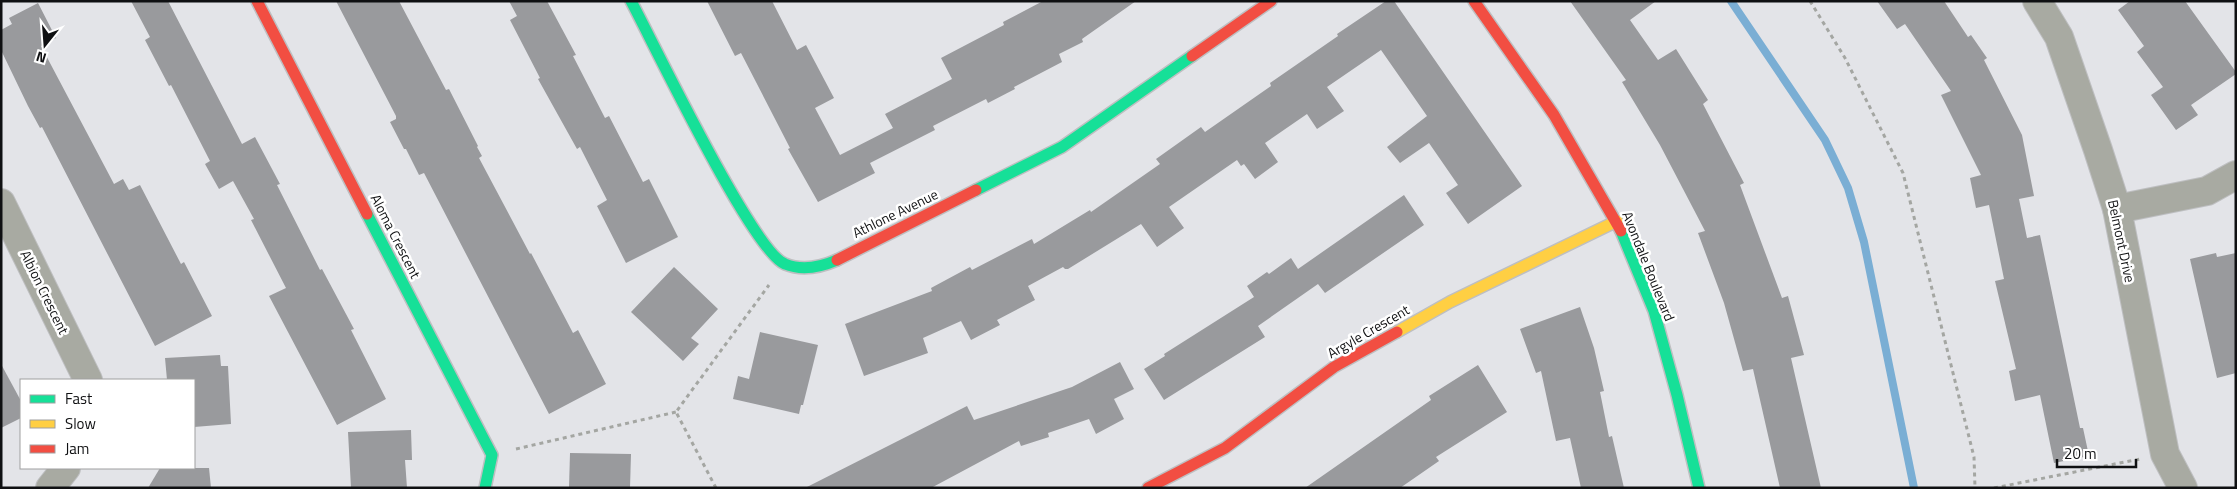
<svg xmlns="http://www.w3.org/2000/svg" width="2237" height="489" font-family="'Titillium Web',sans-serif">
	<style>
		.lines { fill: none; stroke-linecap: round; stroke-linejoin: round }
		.stream { stroke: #7aaed4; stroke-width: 8 }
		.building { fill: #999a9d }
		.street-casing { stroke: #bebfc1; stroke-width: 30 }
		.fast-casing { stroke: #bebfc1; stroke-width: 14 }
		.slow-casing { stroke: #bebfc1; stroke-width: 14 }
		.jam-casing { stroke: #bebfc1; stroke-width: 14 }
		.path { stroke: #a4a6a2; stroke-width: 3; stroke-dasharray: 4 4; stroke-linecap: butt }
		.street { stroke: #a8aaa2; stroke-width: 28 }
		.fast { stroke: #16e098; stroke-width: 11 }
		.slow { stroke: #ffcf43; stroke-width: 11 }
		.jam { stroke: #f24e42; stroke-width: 11 }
		.labels { text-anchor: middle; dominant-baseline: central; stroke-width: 5; stroke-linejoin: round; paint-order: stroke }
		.street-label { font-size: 14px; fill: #0f1012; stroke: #fff }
	</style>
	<rect width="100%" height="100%" fill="#e3e4e8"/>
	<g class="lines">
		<polyline class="stream" points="1731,1 1825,140 1848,188 1864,242 1914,488"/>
	</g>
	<g class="building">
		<polygon points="131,1 168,1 242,144 255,137 280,184 277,185 320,270 322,269 354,329 351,330 386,399 337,425 269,296 286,288 251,220 254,219 233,181 219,189 205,164 210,161 171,85 169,86 145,40 150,37"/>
		<polygon points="336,1 399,1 446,90 449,89 478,146 477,147 482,156 479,158 530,254 531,253 573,333 578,330 606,384 549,414 424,173 419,175 406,149 404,149 390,122 396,119 396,116"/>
		<polygon points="509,1 547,1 576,55 573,56 605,118 609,116 643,182 649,179 678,237 626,263 597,206 607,200 580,147 577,149 538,79 540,78 510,20 517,16"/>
		<polygon points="707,1 772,1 797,50 806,45 834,98 815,108 840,155 893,128 885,114 952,79 941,58 1004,25 1003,22 1043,1 1136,1 1082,39 1083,42 1059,54 1062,62 1014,87 1015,89 988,103 986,99 933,126 935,130 870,163 875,173 818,202 788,149 790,148 741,53 735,56"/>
		<polygon points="1386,1 1394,1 1522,186 1468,224 1446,193 1458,185 1429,143 1400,163 1387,147 1427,116 1381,50 1327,87 1344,111 1317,129 1307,114 1265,143 1278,162 1255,179 1244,164 1241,166 1237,160 1169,207 1184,228 1157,247 1141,224 1068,269 1065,269 1063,267 1028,286 1035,300 997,320 1000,325 971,340 961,321 923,338 928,353 864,376 845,324 932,291 931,288 970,267 972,270 1032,239 1034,244 1090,210 1091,212 1160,164 1156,159 1201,127 1205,132 1271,86 1270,83 1338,36 1337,34"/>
		<polygon points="1570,1 1656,1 1630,20 1658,60 1676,49 1708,100 1703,104 1744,183 1740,185 1782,298 1788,296 1804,355 1791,358 1821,488 1780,488 1753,369 1743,371 1724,303 1698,233 1705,231 1660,145 1622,82 1626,80"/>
		<polygon points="1877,1 1944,1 1968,37 1971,35 1987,58 1984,60 2022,135 2034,196 2019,199 2027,238 2040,235 2080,428 2083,428 2089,456 2054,463 2040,395 2015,401 2009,371 2016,369 1995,281 2004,279 1989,205 1976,208 1970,178 1981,175 1941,95 1951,91 1905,24 1897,29"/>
		<polygon points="2130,1 2185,1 2236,72 2236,74 2191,105 2198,115 2176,130 2151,95 2163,87 2137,52 2144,46 2118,10"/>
		<polygon points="38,3 56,38 41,46 114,184 123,179 129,190 140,185 181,264 184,262 212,316 155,346 42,127 40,128 28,106 1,50 1,30 12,24 9,18"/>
		<polygon points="1404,195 1424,225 1325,293 1318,284 1258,326 1265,337 1164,400 1144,369 1165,356 1164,354 1254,297 1247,286 1267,272 1269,274 1291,258 1298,269"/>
		<polygon points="2216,253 2217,257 2236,253 2236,373 2217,378 2190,259"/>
		<polygon points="674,267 718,309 691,338 699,344 683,361 631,312"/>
		<polygon points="1580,307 1594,348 1604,391 1600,392 1609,437 1612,436 1624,488 1581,488 1570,438 1556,441 1541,371 1536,373 1520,329"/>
		<polygon points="760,332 818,345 803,405 801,405 799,414 733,399 738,376 749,379"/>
		<polygon points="220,355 221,366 228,366 231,424 194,427 194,380 167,380 165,358"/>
		<polygon points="1120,362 1134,389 1114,399 1124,419 1096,434 1089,419 1048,433 1049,437 1021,446 1019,441 931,488 805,488 967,406 974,420 1072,387"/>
		<polygon points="1,364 21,401 21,418 1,428"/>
		<polygon points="1478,365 1507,412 1436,457 1439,461 1400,488 1305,488 1431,400 1429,396"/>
		<polygon points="411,430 412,460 405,460 407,488 351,488 348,432"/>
		<polygon points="570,453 631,454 630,488 569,488"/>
		<polygon points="160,468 209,468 211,488 148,488"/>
	</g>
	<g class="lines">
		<g class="street-casing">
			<g id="street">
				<polyline points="2037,1 2059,37 2098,150 2117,209 2165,454 2183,488"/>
				<polyline points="1,203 88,380"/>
				<polyline points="2117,209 2207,191 2236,175"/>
				<polyline points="50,488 66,468"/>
			</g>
		</g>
		<g class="fast-casing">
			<g id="fast">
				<path d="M631,1C653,42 753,252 785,264C802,271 821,267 837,260"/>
				<polyline points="976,190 1062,147 1192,56"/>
				<polyline points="367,214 492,455 485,488"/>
				<polyline points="1621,231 1654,311 1677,395 1699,488"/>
			</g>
		</g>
		<g class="slow-casing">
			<polyline id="slow" points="1397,332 1450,302 1617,221"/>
		</g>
		<g class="jam-casing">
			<g id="jam">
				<polyline points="257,1 367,214"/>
				<polyline points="1474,1 1554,115 1621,231"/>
				<polyline points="1192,56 1271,1"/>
				<polyline points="837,260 976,190"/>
				<polyline points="1148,488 1225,448 1334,367 1397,332"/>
			</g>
		</g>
		<g class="path">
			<polyline points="1810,1 1845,58 1903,173 1974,457 1975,488"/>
			<polyline points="516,449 676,412"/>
			<polyline points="716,488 676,412 769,285"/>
			<polyline points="1994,488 2140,459"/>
		</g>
		<use href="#street" class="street"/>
		<use href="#fast" class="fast"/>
		<use href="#slow" class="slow"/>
		<use href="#jam" class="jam"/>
	</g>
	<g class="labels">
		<g class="street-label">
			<text transform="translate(895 213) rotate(-26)">Athlone Avenue</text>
			<text transform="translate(396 236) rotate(63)">Aloma Crescent</text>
			<text transform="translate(2122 241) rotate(78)">Belmont Drive</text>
			<text transform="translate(1649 266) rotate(68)">Avondale Boulevard</text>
			<text transform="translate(45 292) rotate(64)">Albion Crescent</text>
			<text transform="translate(1368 331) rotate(-30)">Argyle Crescent</text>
		</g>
	</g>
	<rect width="2237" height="489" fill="none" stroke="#0f1012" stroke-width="5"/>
	<rect x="20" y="379" width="175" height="90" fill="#ffffff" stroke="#9f9fa0"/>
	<rect x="30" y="395" width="25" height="8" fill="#16e098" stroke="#9f9fa0"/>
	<text x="65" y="404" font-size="15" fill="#0f1012">Fast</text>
	<rect x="30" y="420" width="25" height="8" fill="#ffcf43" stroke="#9f9fa0"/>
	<text x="65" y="429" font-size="15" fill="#0f1012">Slow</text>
	<rect x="30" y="445" width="25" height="8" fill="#f24e42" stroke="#9f9fa0"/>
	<text x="65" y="454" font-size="15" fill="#0f1012">Jam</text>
	<g transform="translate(45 45) rotate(197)" stroke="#ffffff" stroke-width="4" paint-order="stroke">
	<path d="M0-4L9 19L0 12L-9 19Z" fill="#0f1012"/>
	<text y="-8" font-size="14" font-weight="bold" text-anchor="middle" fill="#0f1012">N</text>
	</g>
	<path d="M2057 459v8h79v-8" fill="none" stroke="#0f1012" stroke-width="2.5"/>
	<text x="2064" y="459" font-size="15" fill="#0f1012" stroke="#ffffff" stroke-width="4" paint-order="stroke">20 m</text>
</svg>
